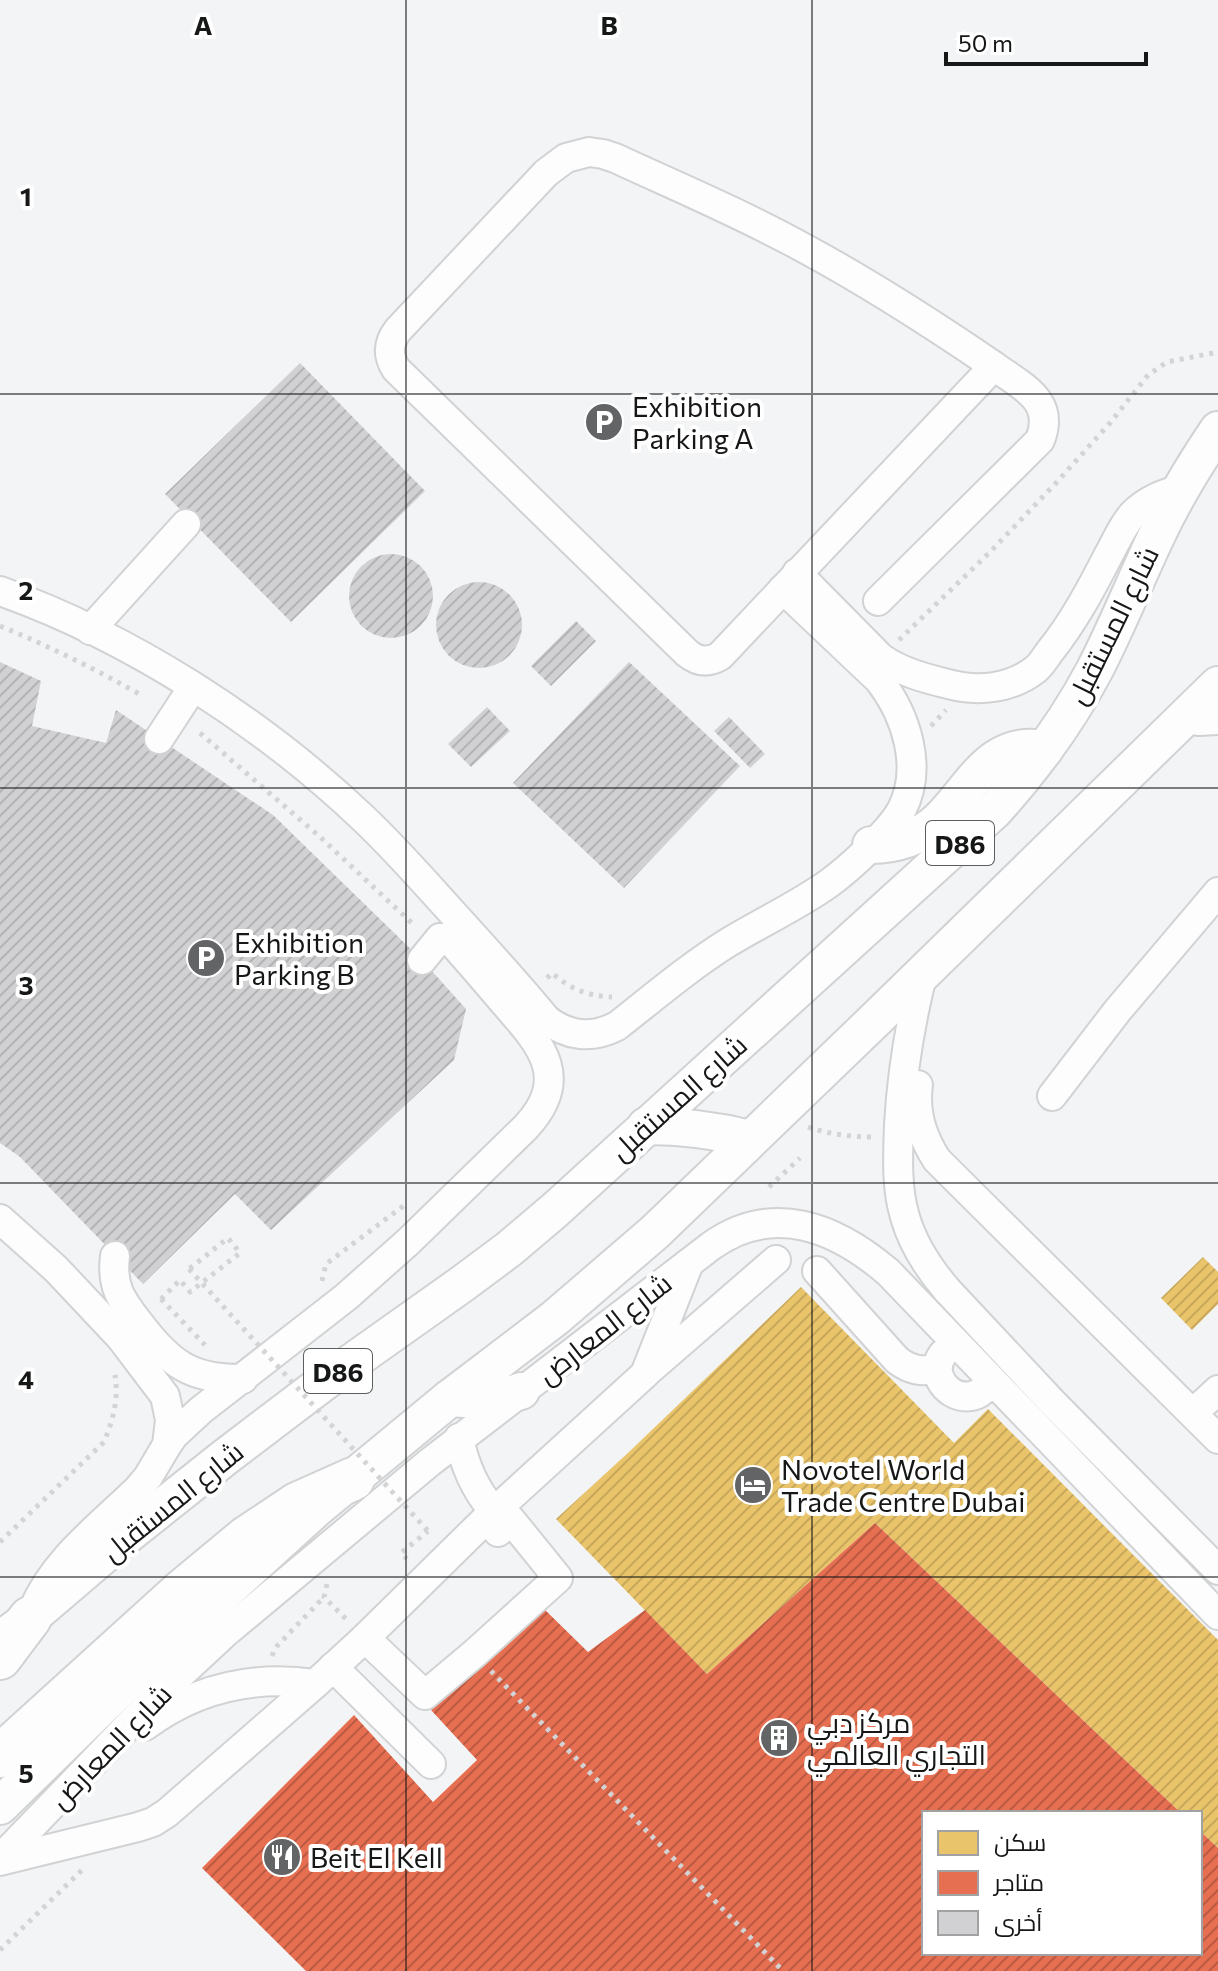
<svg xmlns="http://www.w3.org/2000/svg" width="1218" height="1971" font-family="Commissioner,Cairo,sans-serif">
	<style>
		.homes { fill: url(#homes-hatch) }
		.shops { fill: url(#shops-hatch) }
		.building { fill: url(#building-hatch) }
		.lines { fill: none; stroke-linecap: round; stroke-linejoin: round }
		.minor-casing { stroke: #d1d2d3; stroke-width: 32 }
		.major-casing { stroke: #d1d2d3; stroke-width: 40 }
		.highway-casing { stroke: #d1d2d3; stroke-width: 46 }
		.path { stroke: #d4d4d6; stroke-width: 5; stroke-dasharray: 4 6; stroke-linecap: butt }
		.minor { stroke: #fdfdfe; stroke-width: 28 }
		.major { stroke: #fdfdfe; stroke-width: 36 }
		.highway { stroke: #fdfdfe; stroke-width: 42 }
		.path-bridge { stroke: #d4d4d6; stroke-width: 5; stroke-dasharray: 4 6; stroke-linecap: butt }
		.grid { fill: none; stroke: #161717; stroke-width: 2; stroke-opacity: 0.55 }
		.labels { text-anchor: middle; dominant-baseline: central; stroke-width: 8; stroke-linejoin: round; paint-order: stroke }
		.shield { fill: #fff; stroke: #5c5d5d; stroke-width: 2 }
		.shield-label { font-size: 26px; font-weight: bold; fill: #161717 }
		.poi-label { font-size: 28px; fill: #161717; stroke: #fff; text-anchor: start }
		.street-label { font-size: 28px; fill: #161717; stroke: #fff }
		.grid-label { font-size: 26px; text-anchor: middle; font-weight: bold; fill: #161717; stroke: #fff; stroke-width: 8; stroke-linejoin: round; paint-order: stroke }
	</style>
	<defs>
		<pattern id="homes-hatch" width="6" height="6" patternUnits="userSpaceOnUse" patternTransform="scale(2)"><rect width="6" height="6" fill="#e9c46a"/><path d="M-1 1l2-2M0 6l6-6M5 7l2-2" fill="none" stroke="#c7a85b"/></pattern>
		<pattern id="shops-hatch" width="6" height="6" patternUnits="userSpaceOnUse" patternTransform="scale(2)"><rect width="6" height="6" fill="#e76f51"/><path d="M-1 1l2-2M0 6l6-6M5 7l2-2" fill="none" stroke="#ba5a42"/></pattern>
		<pattern id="building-hatch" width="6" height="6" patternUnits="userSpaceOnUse" patternTransform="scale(2)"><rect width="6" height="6" fill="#d1d1d3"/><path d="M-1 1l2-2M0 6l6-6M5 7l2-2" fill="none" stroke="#b3b3b4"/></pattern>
	</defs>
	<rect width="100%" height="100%" fill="#f3f4f6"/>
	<g class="homes">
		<polygon points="1203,1257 1218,1272 1218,1304 1192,1330 1161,1298"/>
		<polygon points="801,1287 954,1443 988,1409 1218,1640 1218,1848 1200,1831 1200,1813 1181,1813 875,1523 707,1674 556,1519 630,1451"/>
	</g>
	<polygon class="shops" points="875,1523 1181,1813 924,1813 924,1953 1200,1953 1200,1831 1218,1848 1218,1971 306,1971 202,1868 354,1715 433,1802 477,1760 431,1710 540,1605 588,1652 645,1610 707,1674"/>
	<g class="building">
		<polygon points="300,363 425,491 291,622 165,494"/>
		<circle cx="391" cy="596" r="42"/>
		<circle cx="479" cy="625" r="43"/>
		<polygon points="576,621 596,641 551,686 531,666"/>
		<polygon points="0,662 41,681 32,726 106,743 116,710 273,815 422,960 466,1009 454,1060 271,1230 235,1194 143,1284 20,1157 0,1143"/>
		<polygon points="629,662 740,766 624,888 513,783"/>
		<polygon points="487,707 510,731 471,767 448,744"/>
		<polygon points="729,717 765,754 750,768 714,731"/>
	</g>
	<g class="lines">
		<g class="minor-casing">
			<g id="minor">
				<path d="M589,152L603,154L615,158C678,187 742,214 802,247C869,283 931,323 994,366L720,656C708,663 698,662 687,653L396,369C387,355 388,343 398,330L546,173L566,158Z"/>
				<path d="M797,573L881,658C901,672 924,678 948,684C978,692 1011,689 1036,669C1042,664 1046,656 1051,650C1074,621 1091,589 1108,556C1116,542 1122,526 1133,514C1147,500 1163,494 1181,489"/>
				<path d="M0,591C130,637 263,723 363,818C396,849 427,885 458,919C488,952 518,985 546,1019C568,1037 592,1039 617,1026C654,997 689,967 729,942C762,922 797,906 828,884C849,869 889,832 901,811C924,768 906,715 879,680L783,589"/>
				<path d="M878,601L1040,440C1056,400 1021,386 994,366"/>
				<polyline points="90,630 186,524"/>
				<polyline points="1185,718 1199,721 1218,720"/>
				<polyline points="159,739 193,687"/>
				<path d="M923,972C910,1023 902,1072 899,1125C898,1156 896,1187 905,1217C913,1245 929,1269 948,1291L1052,1402L1218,1570"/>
				<path d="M918,1085C914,1113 922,1137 937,1160L1218,1439"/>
				<polyline points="1052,1096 1118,1010 1218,892"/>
				<path d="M0,1219L56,1269L121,1338L165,1396L170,1420L167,1445L148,1477L138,1489C100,1526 54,1560 33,1610"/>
				<path d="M115,1256C111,1286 121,1300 139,1323C169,1363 191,1380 243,1379"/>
				<path d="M817,1271L897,1360C910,1370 921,1372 937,1369"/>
				<path d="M943,1354C928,1373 948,1400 971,1396C980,1395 986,1387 993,1382"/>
				<polyline points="648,1371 776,1260"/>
				<polyline points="1193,1413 1218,1390"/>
				<path d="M459,1438C465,1467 475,1489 494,1512"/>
				<path d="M167,1445L174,1435L201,1410L346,1297L408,1242L526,1127C574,1075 537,1041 501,999C484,979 466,958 448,938H440L422,960"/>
				<polyline points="365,1638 425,1695 475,1653 558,1578 511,1520 498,1532 487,1519"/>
				<polyline points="333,1667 431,1764"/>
				<path d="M145,1726C196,1688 253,1675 315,1684"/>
				<path d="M0,1859L155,1698L225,1633L430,1462L711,1246C773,1202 835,1227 888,1272L1218,1615"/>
				<polyline points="0,1861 138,1827 153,1822 167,1813 315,1684 365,1638 486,1519 645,1374 689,1263"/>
			</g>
		</g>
		<g class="major-casing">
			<g id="major">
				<path d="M871,845C896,845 921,837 939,820C973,787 990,739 1045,749"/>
				<path d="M646,1126C682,1126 715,1130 750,1139"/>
				<path d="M450,1398C475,1401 497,1399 521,1391"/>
				<path d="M7,1635L30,1618L126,1536L224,1458L324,1382L462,1284L509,1249L555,1210L994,811C1033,768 1067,722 1094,671C1117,627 1135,581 1156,537C1173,500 1195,464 1218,430"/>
				<polyline points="0,1806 141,1668 318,1507 450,1398 555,1318 655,1232 878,1017 1218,685"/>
			</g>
		</g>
		<g class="highway-casing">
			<g id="highway">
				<polyline points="0,1658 30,1618"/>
				<polyline points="0,1756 181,1592 246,1538 297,1504 353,1479"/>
			</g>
		</g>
		<g class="path">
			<path d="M0,626C49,646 95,669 141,695"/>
			<polyline points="899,640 990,552 1056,483 1110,423 1148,375 1167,362 1218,352"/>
			<polyline points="931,726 946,710"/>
			<polyline points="200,733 319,836 415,926"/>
			<path d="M547,978L552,973C570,989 588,996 612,997"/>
			<path d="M808,1127C829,1134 850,1137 872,1137"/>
			<polyline points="769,1187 800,1158"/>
			<polyline points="322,1281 326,1264 406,1204"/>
			<polyline points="161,1299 205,1345"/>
			<polyline points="161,1299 180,1280 190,1292 240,1253 228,1238 189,1269"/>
			<path d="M0,1542L104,1442C113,1420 119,1399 115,1375"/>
			<polyline points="407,1559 401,1553 428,1531"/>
			<polyline points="327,1584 324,1597 347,1620"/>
			<polyline points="272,1656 276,1647 324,1597"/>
			<polyline points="491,1671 783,1971"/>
			<polyline points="0,1950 82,1870"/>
		</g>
		<use href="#minor" class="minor"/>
		<use href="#major" class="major"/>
		<use href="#highway" class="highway"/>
		<polyline class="path-bridge" points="189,1269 428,1531"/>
	</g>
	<path class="grid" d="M406,0V1971M812,0V1971M0,394H1218M0,788H1218M0,1183H1218M0,1577H1218"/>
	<defs>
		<g id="parking-disc" transform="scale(2)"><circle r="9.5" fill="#636465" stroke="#fff"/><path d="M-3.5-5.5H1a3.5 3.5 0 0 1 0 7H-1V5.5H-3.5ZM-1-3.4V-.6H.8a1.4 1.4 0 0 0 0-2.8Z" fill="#fff"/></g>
		<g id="hotel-disc" transform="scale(2)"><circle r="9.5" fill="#636465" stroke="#fff"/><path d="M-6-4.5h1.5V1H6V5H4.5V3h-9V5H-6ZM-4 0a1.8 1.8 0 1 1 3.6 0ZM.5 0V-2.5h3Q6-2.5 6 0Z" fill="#fff"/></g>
		<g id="building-disc" transform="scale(2)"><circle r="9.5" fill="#636465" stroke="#fff"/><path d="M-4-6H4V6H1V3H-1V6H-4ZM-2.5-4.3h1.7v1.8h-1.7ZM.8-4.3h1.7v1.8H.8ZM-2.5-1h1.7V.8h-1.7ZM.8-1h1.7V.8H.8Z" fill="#fff"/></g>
		<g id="restaurant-disc" transform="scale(2)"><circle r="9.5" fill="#636465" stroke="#fff"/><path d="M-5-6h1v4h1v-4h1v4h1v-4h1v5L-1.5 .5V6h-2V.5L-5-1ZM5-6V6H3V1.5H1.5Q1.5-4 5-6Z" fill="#fff"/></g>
	</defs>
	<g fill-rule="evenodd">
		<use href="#parking-disc" x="604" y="422"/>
		<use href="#parking-disc" x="206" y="958"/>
		<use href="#hotel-disc" x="753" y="1485"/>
		<use href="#building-disc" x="779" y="1738"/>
		<use href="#restaurant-disc" x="282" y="1857"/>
	</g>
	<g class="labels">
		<g class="shield">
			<rect x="926" y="821" width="68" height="44" rx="6"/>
			<rect x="304" y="1349" width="68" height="44" rx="6"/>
		</g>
		<g class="shield-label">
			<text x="960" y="843">D86</text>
			<text x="338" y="1371">D86</text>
		</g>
		<g class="poi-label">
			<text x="632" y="406">Exhibition<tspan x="632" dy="32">Parking A</tspan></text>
			<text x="234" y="942">Exhibition<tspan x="234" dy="32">Parking B</tspan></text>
			<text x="781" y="1469">Novotel World<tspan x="781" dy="32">Trade Centre Dubai</tspan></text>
			<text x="807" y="1722">مركز دبي<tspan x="807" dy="32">التجاري العالمي</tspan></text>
			<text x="310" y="1857">Beit El Kell</text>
		</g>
		<g class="street-label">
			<text transform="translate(1112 625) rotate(-64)">شارع المستقبل</text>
			<text transform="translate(678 1097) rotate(-42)">شارع المستقبل</text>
			<text transform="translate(604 1328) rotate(-38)">شارع المعارض</text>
			<text transform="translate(172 1501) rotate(-39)">شارع المستقبل</text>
			<text transform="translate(110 1746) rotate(-46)">شارع المعارض</text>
		</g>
	</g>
	<g class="grid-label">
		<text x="203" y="35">A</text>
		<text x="609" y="35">B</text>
		<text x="26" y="206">1</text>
		<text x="26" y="600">2</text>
		<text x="26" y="995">3</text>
		<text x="26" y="1389">4</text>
		<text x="26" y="1783">5</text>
	</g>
	<rect x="922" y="1811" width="280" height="144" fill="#ffffff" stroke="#a2a2a2" stroke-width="2"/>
	<rect x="938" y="1831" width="40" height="24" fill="#e9c46a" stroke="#a2a2a2" stroke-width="2"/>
	<text x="994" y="1851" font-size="24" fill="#161717">سكن</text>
	<rect x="938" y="1871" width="40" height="24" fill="#e76f51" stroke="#a2a2a2" stroke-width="2"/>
	<text x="994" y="1891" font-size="24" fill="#161717">متاجر</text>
	<rect x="938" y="1911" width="40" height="24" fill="#d1d1d3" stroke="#a2a2a2" stroke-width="2"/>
	<text x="994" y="1931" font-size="24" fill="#161717">أخرى</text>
	<path d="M946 52v12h200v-12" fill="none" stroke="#161717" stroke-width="4"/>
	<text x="958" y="52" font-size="24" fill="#161717" stroke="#ffffff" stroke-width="6" paint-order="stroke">50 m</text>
</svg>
